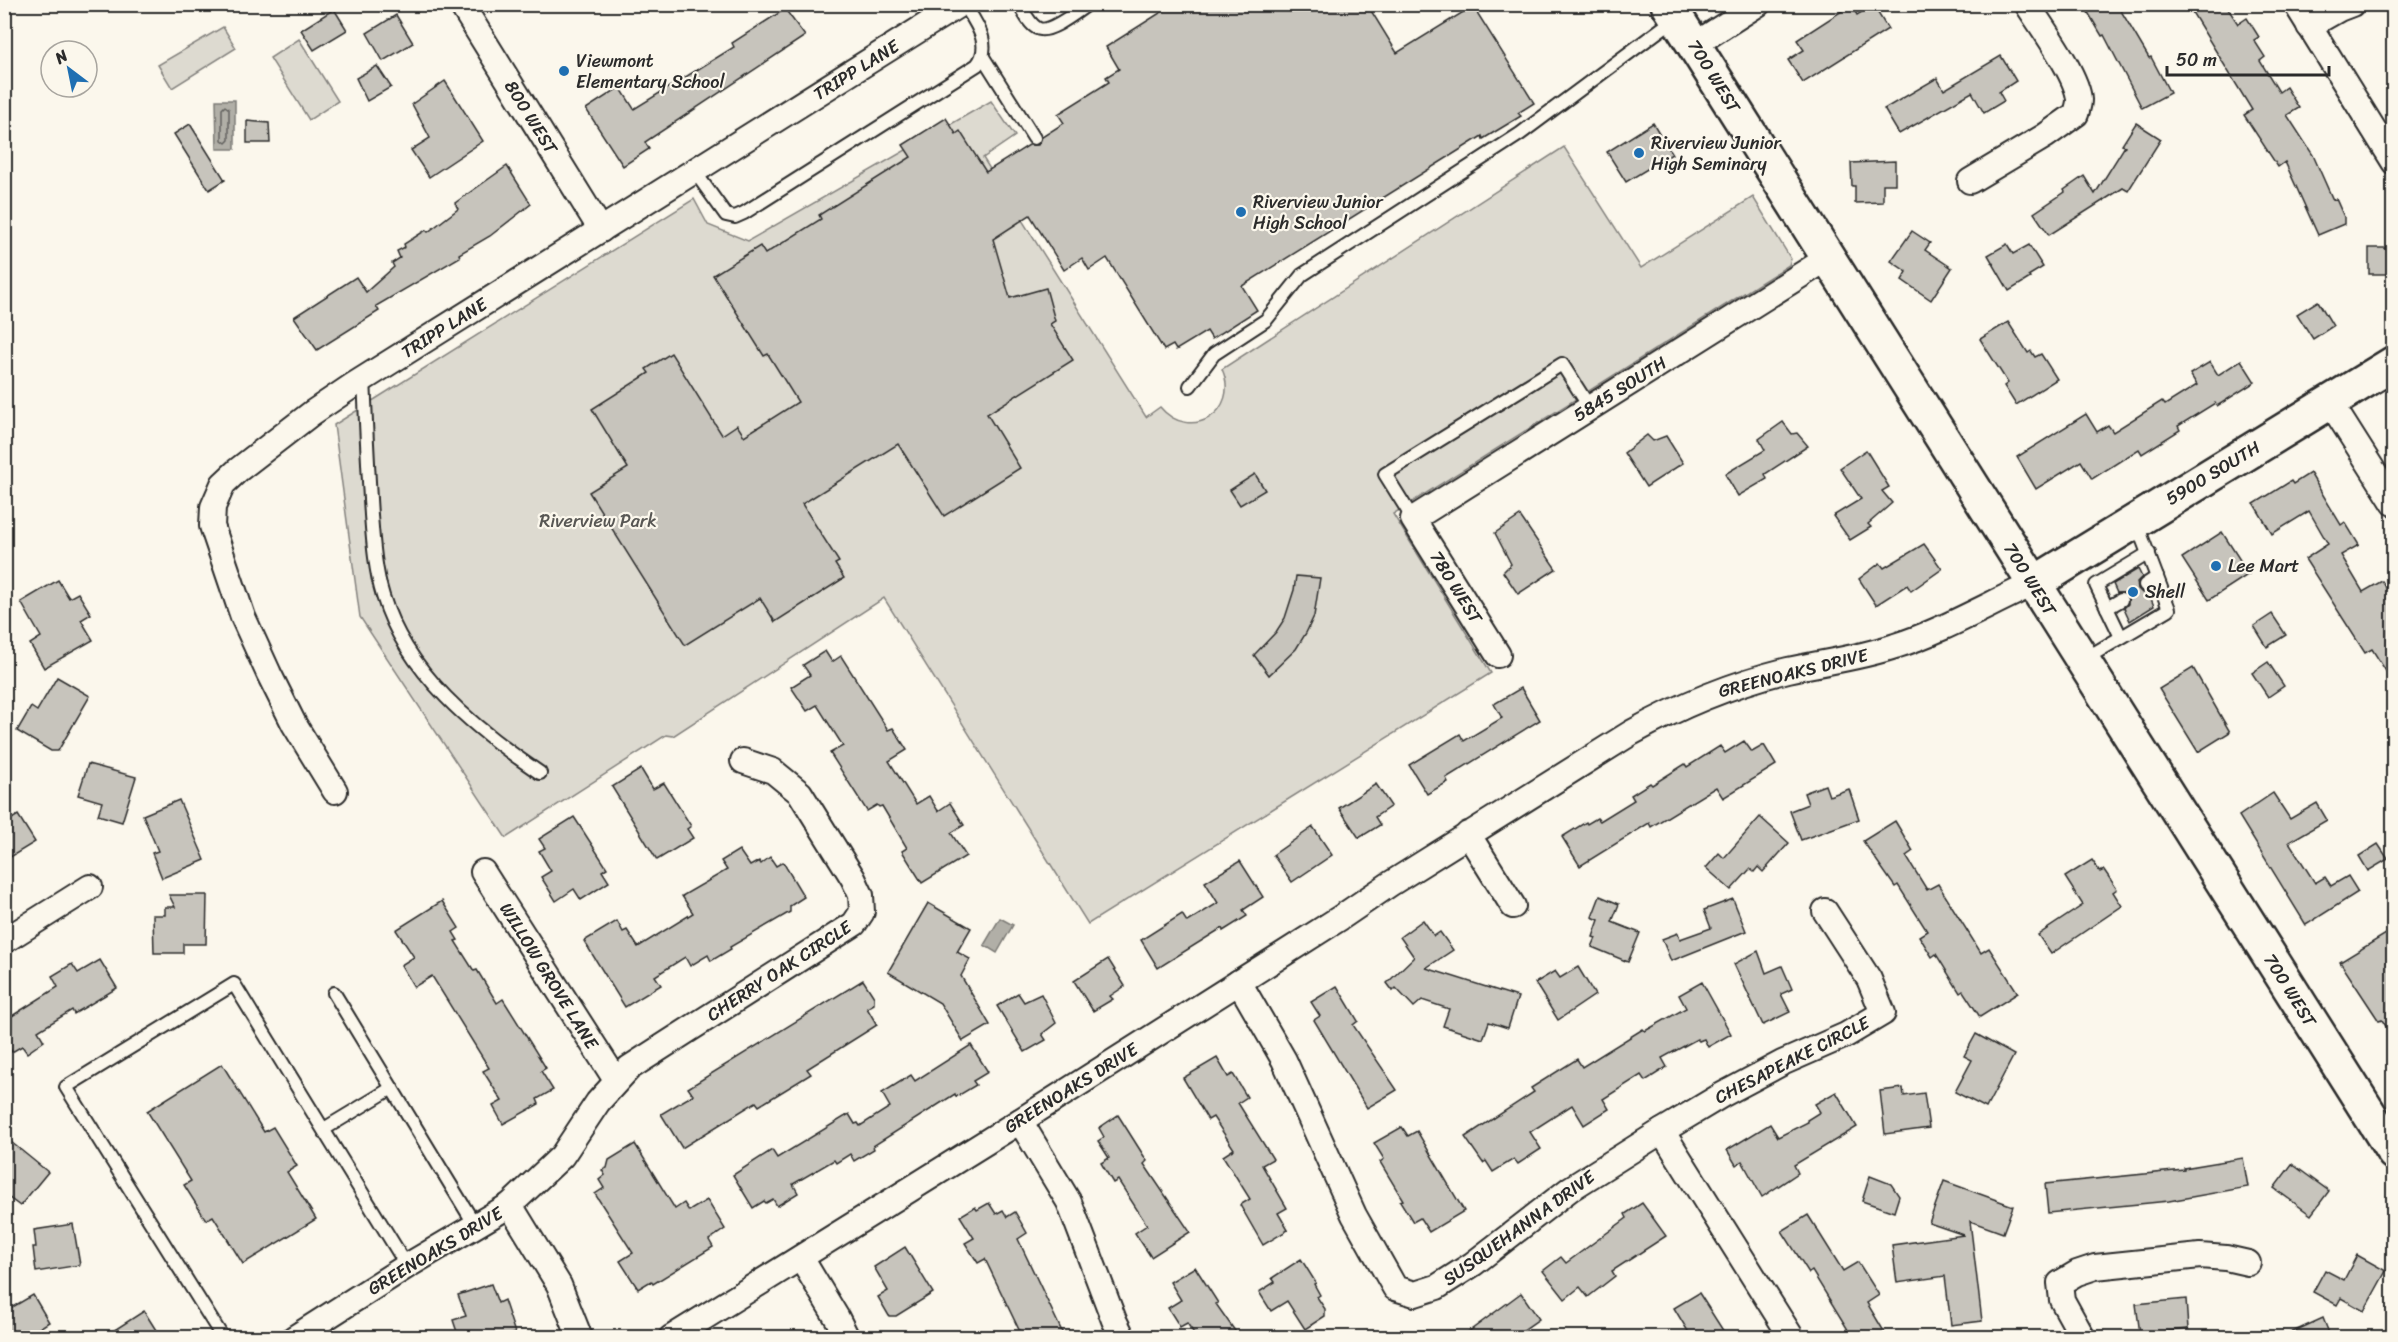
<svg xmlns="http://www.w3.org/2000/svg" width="2398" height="1342" font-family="Sriracha,sans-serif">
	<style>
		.green { fill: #dddad0; stroke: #84827e; stroke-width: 1.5 }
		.water { fill: #b1afa7; stroke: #7b7a75; stroke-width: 1.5 }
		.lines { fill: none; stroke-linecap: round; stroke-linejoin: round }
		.shore { stroke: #61605d; stroke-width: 1.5 }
		.building { fill: #c7c4bc; stroke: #2b2b2b; stroke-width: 1.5 }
		.lane-casing { stroke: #2b2b2b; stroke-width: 16 }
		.street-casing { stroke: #2b2b2b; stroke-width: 28 }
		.secondary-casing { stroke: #2b2b2b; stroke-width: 38 }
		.lane { stroke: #fbf7ec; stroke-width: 12 }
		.street { stroke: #fbf7ec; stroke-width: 24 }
		.secondary { stroke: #fbf7ec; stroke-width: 33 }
		.poi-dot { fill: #1f6fb2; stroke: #fbf7ec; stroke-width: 2 }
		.labels { text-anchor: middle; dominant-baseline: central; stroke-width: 4.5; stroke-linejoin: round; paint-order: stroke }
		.poi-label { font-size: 18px; fill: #2b2b2b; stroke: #fbf7ec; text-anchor: start }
		.street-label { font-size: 18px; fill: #2b2b2b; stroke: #fbf7ec }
		.park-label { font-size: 18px; fill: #585754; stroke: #fbf7ec }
	</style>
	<rect width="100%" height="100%" fill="#fbf7ec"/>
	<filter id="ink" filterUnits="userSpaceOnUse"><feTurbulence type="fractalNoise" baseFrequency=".0167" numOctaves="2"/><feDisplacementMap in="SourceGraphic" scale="12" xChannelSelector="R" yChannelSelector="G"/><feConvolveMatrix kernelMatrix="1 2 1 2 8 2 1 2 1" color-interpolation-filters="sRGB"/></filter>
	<g filter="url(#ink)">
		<g class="green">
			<polygon points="223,27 236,48 172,88 158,65"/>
			<polygon points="299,39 338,101 309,120 270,58"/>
			<path d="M991,101L1015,136L983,158L1146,417L1160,407C1190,443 1241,412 1222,369L1564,147L1641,268L1753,197L1791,259L1789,265L1393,514L1491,673L1088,924L884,598L673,736L666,735L506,838L360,617L334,425L694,199L708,225L748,241Z"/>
		</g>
		<g class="water">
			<polygon points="216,100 235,100 235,149 217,149"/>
			<polygon points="1000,918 1013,925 997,953 984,945"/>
		</g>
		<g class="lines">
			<polygon class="shore" points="225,106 229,109 229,140 226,143 222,140 222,109"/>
		</g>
		<g class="building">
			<polygon points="1174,4 1367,4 1397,53 1473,6 1534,103 1518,113 1521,116 1483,139 1482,136 1242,286 1257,310 1212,339 1207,331 1176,350 1173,345 1164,350 1107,258 1089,270 1082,258 1064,270 1030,215 993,239 1010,298 1046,288 1055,321 1050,324 1073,360 987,414 1020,468 944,516 898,444 802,504 839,562 835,564 844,578 775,622 760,598 685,645 589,492 628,468 592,409 649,373 646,369 671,353 722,435 737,425 744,436 798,402 768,354 764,356 713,275 760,246 765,254 821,219 819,215 911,157 903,145 946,118 956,134 960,131 986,172 1029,145 1038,145 1042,137 1064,123 1058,114 1109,82 1106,77 1119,69 1106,47"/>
			<polygon points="2083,4 2117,4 2149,58 2151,57 2170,93 2142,108 2104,35 2102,36"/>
			<polygon points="2187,4 2225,4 2238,24 2247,18 2259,37 2254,40 2265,57 2260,61 2279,92 2286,87 2299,108 2287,115 2313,155 2333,200 2336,199 2344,217 2344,224 2318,235 2285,162 2278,167 2244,115 2252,110"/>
			<polygon points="1851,5 1857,15 1873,5 1888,29 1803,83 1788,60 1804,50 1797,40"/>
			<polygon points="334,9 347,30 314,50 301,30"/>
			<polygon points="785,9 805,36 645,142 649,149 623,166 586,109 620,87 634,109 734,47 732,43"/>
			<polygon points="396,15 413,43 383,61 367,33"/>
			<polygon points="2001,56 2016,81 1999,92 2004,101 1984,113 1972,92 1899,134 1884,109 1937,78 1944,90"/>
			<polygon points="377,66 391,87 367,101 356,78"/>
			<polygon points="445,81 483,141 429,177 411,150 430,138 412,104"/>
			<polygon points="247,121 269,123 270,143 247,143"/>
			<polygon points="1653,123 1672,154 1626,182 1607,152"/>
			<polygon points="2136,123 2161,139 2128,191 2123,188 2049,235 2034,213 2065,192 2064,190 2084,176 2095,194 2125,146 2122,145"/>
			<polygon points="190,124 225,180 209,190 174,134"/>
			<polygon points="1895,161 1895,184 1883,184 1883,202 1855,203 1855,186 1852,186 1851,163"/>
			<polygon points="507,166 531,204 490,236 459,254 460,257 376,306 379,311 317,350 294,317 356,277 366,292 394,267 392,263 400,258 397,251 405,247 404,244 426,230 428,232 458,209 455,203"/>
			<polygon points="1912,231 1930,243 1925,250 1952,268 1931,300 1902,280 1907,272 1891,261"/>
			<polygon points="2007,244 2013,254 2029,245 2043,267 2028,276 2030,278 2009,291 1988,255"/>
			<rect x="2369" y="248" width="25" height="26"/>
			<polygon points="2318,301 2333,326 2313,339 2297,314"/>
			<polygon points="2008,322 2028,353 2031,351 2035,357 2041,354 2057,379 2016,405 2004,386 2008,383 1980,339"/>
			<polygon points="2241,360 2255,382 2217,406 2215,403 2178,426 2180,430 2142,454 2139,449 2092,479 2081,461 2036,489 2017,457 2086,414 2097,432 2108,425 2113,432 2162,401 2165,405 2197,385 2190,374 2210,362 2218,375"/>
			<polygon points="1783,422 1792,434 1797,433 1808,446 1765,474 1767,479 1738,496 1725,474 1765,450 1759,439"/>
			<polygon points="1647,435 1653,441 1666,436 1683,463 1646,487 1624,453"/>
			<polygon points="1866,450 1889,487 1882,491 1892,503 1868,524 1871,527 1850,540 1833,516 1861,499 1840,468"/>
			<polygon points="2310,473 2341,525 2345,522 2359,545 2341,555 2363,592 2382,581 2394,599 2394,684 2372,649 2365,653 2305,559 2328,544 2309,511 2272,534 2254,504 2291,481 2293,484"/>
			<polygon points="1255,474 1265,490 1240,505 1230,490"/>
			<polygon points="1520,516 1556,569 1518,594 1503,572 1511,564 1495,533"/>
			<polygon points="2222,532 2249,574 2209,600 2182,558"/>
			<polygon points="1924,544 1942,569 1911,591 1907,585 1876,605 1859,579 1880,563 1884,568"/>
			<polygon points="2138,569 2142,577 2137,582 2138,589 2142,593 2148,592 2154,606 2130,621 2124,608 2128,604 2128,596 2125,593 2117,593 2113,584"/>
			<polygon points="1296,576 1320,578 1314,616 1306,633 1296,649 1269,675 1254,655 1276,632 1285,618 1294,590"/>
			<polygon points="58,580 69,598 78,593 91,614 81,620 93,640 44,668 30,644 41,637 21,602"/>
			<polygon points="2272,614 2286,635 2267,647 2254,626"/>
			<polygon points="825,651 832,662 841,656 888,730 893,728 907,750 889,761 916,804 929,796 938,811 950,803 964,825 951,833 966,856 922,883 902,851 907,848 882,806 879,807 877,805 867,811 830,753 843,746 817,705 807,711 791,687 810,675 803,665"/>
			<polygon points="2268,662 2284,686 2268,697 2252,673"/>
			<polygon points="2193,668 2230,732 2198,752 2159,689"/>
			<polygon points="57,677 90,696 58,751 51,751 17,731 31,707 37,711"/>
			<polygon points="1521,688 1540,720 1446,778 1448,782 1427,794 1409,765 1460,734 1464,741 1502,718 1494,704"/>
			<polygon points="1744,741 1752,752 1764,745 1776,765 1723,798 1716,787 1651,827 1649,823 1580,866 1562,837 1586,822 1587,824 1597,818 1600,821 1634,800 1631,795 1650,783 1652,785 1685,764 1687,767 1720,746 1725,753"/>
			<polygon points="88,764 136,777 122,822 98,815 102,802 78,795"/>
			<polygon points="641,769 653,789 664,783 691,826 687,829 693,838 657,860 612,787"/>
			<polygon points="1376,784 1391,806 1375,817 1380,825 1359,838 1339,808"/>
			<polygon points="1825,785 1829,796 1849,789 1859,819 1801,840 1790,811 1808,804 1804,793"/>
			<polygon points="2273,793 2290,819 2317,803 2327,820 2289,842 2315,883 2325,877 2331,886 2348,876 2358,892 2306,925 2239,816"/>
			<polygon points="179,800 205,860 162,878 152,853 158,851 143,815"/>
			<polygon points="18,815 35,842 4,861 4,824"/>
			<polygon points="574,817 607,868 602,871 609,882 581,900 574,889 556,901 541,877 551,871 539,851 545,848 539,839"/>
			<polygon points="1760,817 1789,843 1763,872 1758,867 1754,872 1750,869 1731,890 1706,868 1719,853 1724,858"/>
			<polygon points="1895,821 1913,851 1906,856 1927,890 1938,884 1981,953 1989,948 2018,993 1980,1017 1963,991 1960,993 1936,954 1932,957 1919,936 1927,931 1898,885 1895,887 1863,841"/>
			<polygon points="1313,827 1332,855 1292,882 1273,855"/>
			<polygon points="2378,844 2388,859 2368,871 2359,856"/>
			<polygon points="739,850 750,866 759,861 761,864 770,857 776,866 783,862 804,897 790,906 790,912 730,947 731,949 711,961 708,955 690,966 685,957 655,976 661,985 625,1007 584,941 617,921 623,932 627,930 638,947 693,913 682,896 727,870 721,861"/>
			<polygon points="2092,860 2100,872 2104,870 2117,889 2113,892 2122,906 2051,954 2038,935 2083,905 2065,877"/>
			<polygon points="1240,861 1263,897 1243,910 1247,916 1223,931 1222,928 1158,968 1141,940 1182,914 1187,922 1218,903 1205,882"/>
			<polygon points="169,895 207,895 206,944 183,944 183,953 154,953 153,915 165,915 165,907 175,907"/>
			<polygon points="1600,896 1619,904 1612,922 1640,933 1628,962 1592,947 1596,938 1593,937 1599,920 1592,917"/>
			<polygon points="1733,899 1746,931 1671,961 1662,939 1678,933 1680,939 1711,928 1704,910"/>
			<polygon points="442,901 459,928 453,932 458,940 455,941 474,971 477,970 497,1003 503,999 546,1068 541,1071 553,1090 537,1099 539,1104 503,1124 493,1106 502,1101 483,1071 489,1068 432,976 414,987 401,965 414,957 396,930"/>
			<polygon points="928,903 971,928 957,952 970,959 961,976 990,1025 963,1041 940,1003 888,972"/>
			<polygon points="1423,920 1434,936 1440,932 1453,950 1426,968 1518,997 1508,1028 1489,1022 1483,1039 1443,1026 1449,1009 1422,1000 1414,1007 1396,988 1393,991 1387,983 1414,957 1400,937"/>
			<polygon points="2394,929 2394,1039 2382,1020 2379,1021 2340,962"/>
			<polygon points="1758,951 1766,973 1782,966 1792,989 1781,994 1790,1012 1763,1025 1734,964"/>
			<polygon points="1108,959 1125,986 1110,996 1113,999 1093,1011 1074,981"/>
			<polygon points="100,960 117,988 74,1014 72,1010 38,1031 44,1041 27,1053 22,1046 12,1052 4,1040 4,1021 58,987 52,976 72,964 78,973"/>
			<polygon points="1578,967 1595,995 1558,1020 1535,983 1555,971 1560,978"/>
			<polygon points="863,980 874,997 874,1004 867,1008 877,1025 807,1069 811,1074 759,1106 756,1102 682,1148 661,1114 693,1095 688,1088"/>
			<polygon points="1702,982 1731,1034 1708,1047 1704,1039 1699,1041 1697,1039 1662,1058 1667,1067 1645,1081 1641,1075 1603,1099 1609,1109 1584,1125 1572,1105 1530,1132 1541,1149 1518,1164 1514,1159 1493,1172 1486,1161 1483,1163 1465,1137 1534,1092 1531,1088 1577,1059 1582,1067 1643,1029 1645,1031 1686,1008 1679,995"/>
			<polygon points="1337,986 1358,1021 1353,1025 1397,1090 1367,1108 1314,1020 1320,1016 1311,1002"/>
			<polygon points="1018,993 1024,1002 1041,994 1056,1023 1042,1034 1046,1040 1025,1052 997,1006"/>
			<polygon points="1976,1034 2014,1055 1986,1108 1955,1092 1972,1060 1964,1056"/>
			<polygon points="971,1045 988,1072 973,1081 976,1085 956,1097 955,1094 873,1146 874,1149 854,1161 850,1154 836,1163 834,1160 793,1184 798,1193 777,1206 773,1199 766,1203 764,1201 753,1208 733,1175 772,1150 777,1158 849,1114 855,1124 858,1123 860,1126 890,1107 882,1093 911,1075 915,1081"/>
			<polygon points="1217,1058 1228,1077 1233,1074 1247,1097 1238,1103 1273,1159 1262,1165 1287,1208 1278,1213 1288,1230 1263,1245 1240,1205 1250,1199 1223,1156 1234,1149 1213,1117 1208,1120 1183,1078"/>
			<polygon points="222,1064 264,1132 273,1127 297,1166 287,1172 316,1219 243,1264 213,1216 206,1220 184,1185 191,1181 147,1111"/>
			<polygon points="1903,1088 1904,1096 1924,1093 1929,1128 1885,1134 1880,1091"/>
			<polygon points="1836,1092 1857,1127 1794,1165 1798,1173 1762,1197 1742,1161 1736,1165 1727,1150 1770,1124 1778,1137 1808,1122 1807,1120 1820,1112 1815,1104"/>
			<polygon points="1118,1115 1147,1161 1144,1164 1190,1232 1151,1257 1135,1233 1147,1225 1118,1180 1113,1183 1101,1163 1109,1158 1098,1141 1104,1137 1099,1128"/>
			<polygon points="1402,1127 1408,1136 1417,1131 1464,1211 1429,1232 1420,1218 1413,1222 1400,1201 1403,1200 1380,1162 1384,1159 1374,1143"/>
			<polygon points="11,1142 48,1172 20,1206 4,1194 4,1150"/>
			<polygon points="635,1144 675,1209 684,1203 689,1211 707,1200 725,1229 709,1240 713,1247 653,1284 651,1281 638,1289 620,1261 633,1253 595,1194 604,1188 599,1180 605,1175 602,1170 607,1168 609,1160"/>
			<polygon points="2243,1158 2248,1187 2169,1201 2048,1213 2045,1184 2184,1170 2184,1168"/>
			<polygon points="2292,1164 2329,1191 2311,1215 2274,1188"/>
			<polygon points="1870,1176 1891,1184 1899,1196 1894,1212 1862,1201"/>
			<polygon points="1944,1181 2013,1206 2003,1233 1970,1221 1982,1321 1951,1325 1945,1276 1897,1283 1892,1245 1964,1235 1929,1223"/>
			<polygon points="989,1203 996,1214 1003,1210 1007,1217 1015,1212 1027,1233 1018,1239 1065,1338 1023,1338 985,1259 978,1263 965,1243 974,1238 960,1216 975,1207 977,1210"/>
			<polygon points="1642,1203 1666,1236 1612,1271 1615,1276 1588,1297 1580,1287 1565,1299 1543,1271 1561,1257 1566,1263 1627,1218 1625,1214"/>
			<polygon points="1808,1215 1843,1271 1858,1262 1879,1295 1867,1303 1888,1338 1853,1338 1812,1271 1809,1273 1782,1231"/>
			<polygon points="73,1224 80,1265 36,1272 33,1247 36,1247 34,1230"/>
			<polygon points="905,1247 933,1293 896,1316 889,1316 878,1297 888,1291 874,1267"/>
			<polygon points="2357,1255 2386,1271 2364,1311 2341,1298 2337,1305 2313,1292 2325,1270 2344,1280"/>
			<polygon points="1301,1259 1316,1283 1314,1284 1320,1295 1317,1297 1325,1309 1325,1316 1305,1329 1287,1301 1271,1311 1259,1292 1275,1282 1272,1278"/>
			<polygon points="1195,1267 1218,1303 1216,1304 1240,1338 1197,1338 1187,1323 1180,1327 1168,1308 1181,1300 1170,1282"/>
			<polygon points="491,1284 498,1303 504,1300 515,1333 502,1338 459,1338 453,1320 466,1316 458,1295"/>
			<polygon points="1521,1293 1539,1319 1512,1338 1460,1338"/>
			<polygon points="1699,1293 1724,1332 1715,1338 1692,1338 1674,1308"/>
			<polygon points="33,1295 49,1322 24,1338 4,1338 4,1312"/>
			<polygon points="2186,1299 2188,1329 2140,1334 2136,1304"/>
			<polygon points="144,1311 161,1338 102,1338"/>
			<polygon points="2323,1318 2331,1338 2279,1338"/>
		</g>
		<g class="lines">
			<g class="lane-casing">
				<g id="lane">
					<path d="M1019,4C1024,12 1029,24 1037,28C1048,35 1078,11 1088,4"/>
					<polyline points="983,57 1034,138"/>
					<path d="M695,172L726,215L735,217L744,213L977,65C993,45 976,23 964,4"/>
					<path d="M364,378C366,424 368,469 371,515C373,541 375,570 383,596C406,673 476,730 540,773"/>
					<polyline points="1190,386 1214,354 1266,320 1302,275 1520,134 1676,18"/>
					<polyline points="1413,519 1385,474 1562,364 1590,408"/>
					<polyline points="2145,585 2157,577"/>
					<polyline points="2107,608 2121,600"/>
					<polyline points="2121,637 2096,585 2149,553"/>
					<polyline points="2083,660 2169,609 2136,522"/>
					<polyline points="334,993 475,1225"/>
					<polyline points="324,1129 392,1088"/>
					<polyline points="223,1338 66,1087 234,984 407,1266"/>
				</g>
			</g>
			<g class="street-casing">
				<g id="street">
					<polyline points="461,4 601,230"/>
					<polyline points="2296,4 2394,162"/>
					<polyline points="2309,26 2339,9 2352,4"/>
					<polyline points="1694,45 1758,4"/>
					<path d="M1970,181L2045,136L2076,114C2077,110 2079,105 2079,100C2078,76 2041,26 2027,4"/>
					<polyline points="2330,402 2394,503"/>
					<polyline points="1498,655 1413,519 1828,258"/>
					<polyline points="335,791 294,724 269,674 243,617 212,526 213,507 223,484 238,470 312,413 352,386 960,4"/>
					<polyline points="1468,834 1513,906"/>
					<polyline points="483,872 616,1080"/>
					<polyline points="4,941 90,887"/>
					<polyline points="1239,982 1284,1060 1354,1215 1395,1288 1415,1294 1437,1287 1473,1264 1570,1189 1662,1131 1722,1095 1782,1063 1846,1035 1883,1013 1869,979 1825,911"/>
					<polyline points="1020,1121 1069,1202 1114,1320 1123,1338"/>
					<polyline points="1662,1131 1792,1338"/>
					<polyline points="510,1205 559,1285 580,1338"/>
					<polyline points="801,1258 837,1318 847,1338"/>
					<polyline points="294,1338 407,1266 510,1205 562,1156 598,1102 629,1068 854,924 862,912 861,895 853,878 800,793 773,771 743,761"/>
					<path d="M671,1338L1020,1121L1340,918L1390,884L1631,733C1681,705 1732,684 1788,670C1823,662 1860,658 1895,646C1943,631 1987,605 2033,584"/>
					<polyline points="2083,1338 2062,1300 2060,1283 2077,1273 2095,1267 2200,1256 2226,1258 2248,1263"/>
				</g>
			</g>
			<g class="secondary-casing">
				<g id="secondary">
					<polyline points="1668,4 2394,1153"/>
					<polyline points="2033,584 2394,363"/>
				</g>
			</g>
			<use href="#lane" class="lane"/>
			<use href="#street" class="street"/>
			<use href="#secondary" class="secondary"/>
		</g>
	</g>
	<g class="poi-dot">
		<circle cx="564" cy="71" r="6"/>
		<circle cx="1639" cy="153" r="6"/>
		<circle cx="1241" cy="212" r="6"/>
		<circle cx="2216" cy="566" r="6"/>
		<circle cx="2133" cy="592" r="6"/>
	</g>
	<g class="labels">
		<g class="poi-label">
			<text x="576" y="61">Viewmont<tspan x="576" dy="21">Elementary School</tspan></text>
			<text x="1651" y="143">Riverview Junior<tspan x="1651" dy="21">High Seminary</tspan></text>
			<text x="1253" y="202">Riverview Junior<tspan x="1253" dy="21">High School</tspan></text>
			<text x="2228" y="566">Lee Mart</text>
			<text x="2145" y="592">Shell</text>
		</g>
		<g class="street-label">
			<text transform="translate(856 70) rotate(-32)">TRIPP LANE</text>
			<text transform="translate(1714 76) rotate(58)">700 WEST</text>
			<text transform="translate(531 117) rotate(58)">800 WEST</text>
			<text transform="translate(444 328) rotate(-32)">TRIPP LANE</text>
			<text transform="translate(1620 389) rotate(-32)">5845 SOUTH</text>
			<text transform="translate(2213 473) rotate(-31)">5900 SOUTH</text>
			<text transform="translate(2030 579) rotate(58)">700 WEST</text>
			<text transform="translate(1456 587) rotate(58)">780 WEST</text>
			<text transform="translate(1793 673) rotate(-14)">GREENOAKS DRIVE</text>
			<text transform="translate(779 971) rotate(-33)">CHERRY OAK CIRCLE</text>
			<text transform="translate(549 976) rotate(58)">WILLOW GROVE LANE</text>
			<text transform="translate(2290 990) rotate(58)">700 WEST</text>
			<text transform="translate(1792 1060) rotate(-27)">CHESAPEAKE CIRCLE</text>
			<text transform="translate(1071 1088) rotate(-32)">GREENOAKS DRIVE</text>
			<text transform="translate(1519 1228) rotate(-36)">SUSQUEHANNA DRIVE</text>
			<text transform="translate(435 1251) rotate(-31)">GREENOAKS DRIVE</text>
		</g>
		<g class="park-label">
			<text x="598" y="521">Riverview Park</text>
		</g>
	</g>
	<rect width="2398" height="1342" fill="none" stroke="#fbf7ec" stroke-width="24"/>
	<rect x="12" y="12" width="2374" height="1318" fill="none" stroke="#2b2b2b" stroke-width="2" filter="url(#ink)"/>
	<g transform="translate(69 69) rotate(328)"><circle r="28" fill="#fbf7ec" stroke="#a8a59f" stroke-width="1.5"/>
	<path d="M0-4.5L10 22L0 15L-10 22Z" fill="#1f6fb2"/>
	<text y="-9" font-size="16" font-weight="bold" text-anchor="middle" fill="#2b2b2b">N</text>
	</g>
	<path d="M2167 66v9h162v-9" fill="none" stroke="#2b2b2b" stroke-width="3"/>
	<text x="2176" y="66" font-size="18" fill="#2b2b2b" stroke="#fbf7ec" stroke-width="4.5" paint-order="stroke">50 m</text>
</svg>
